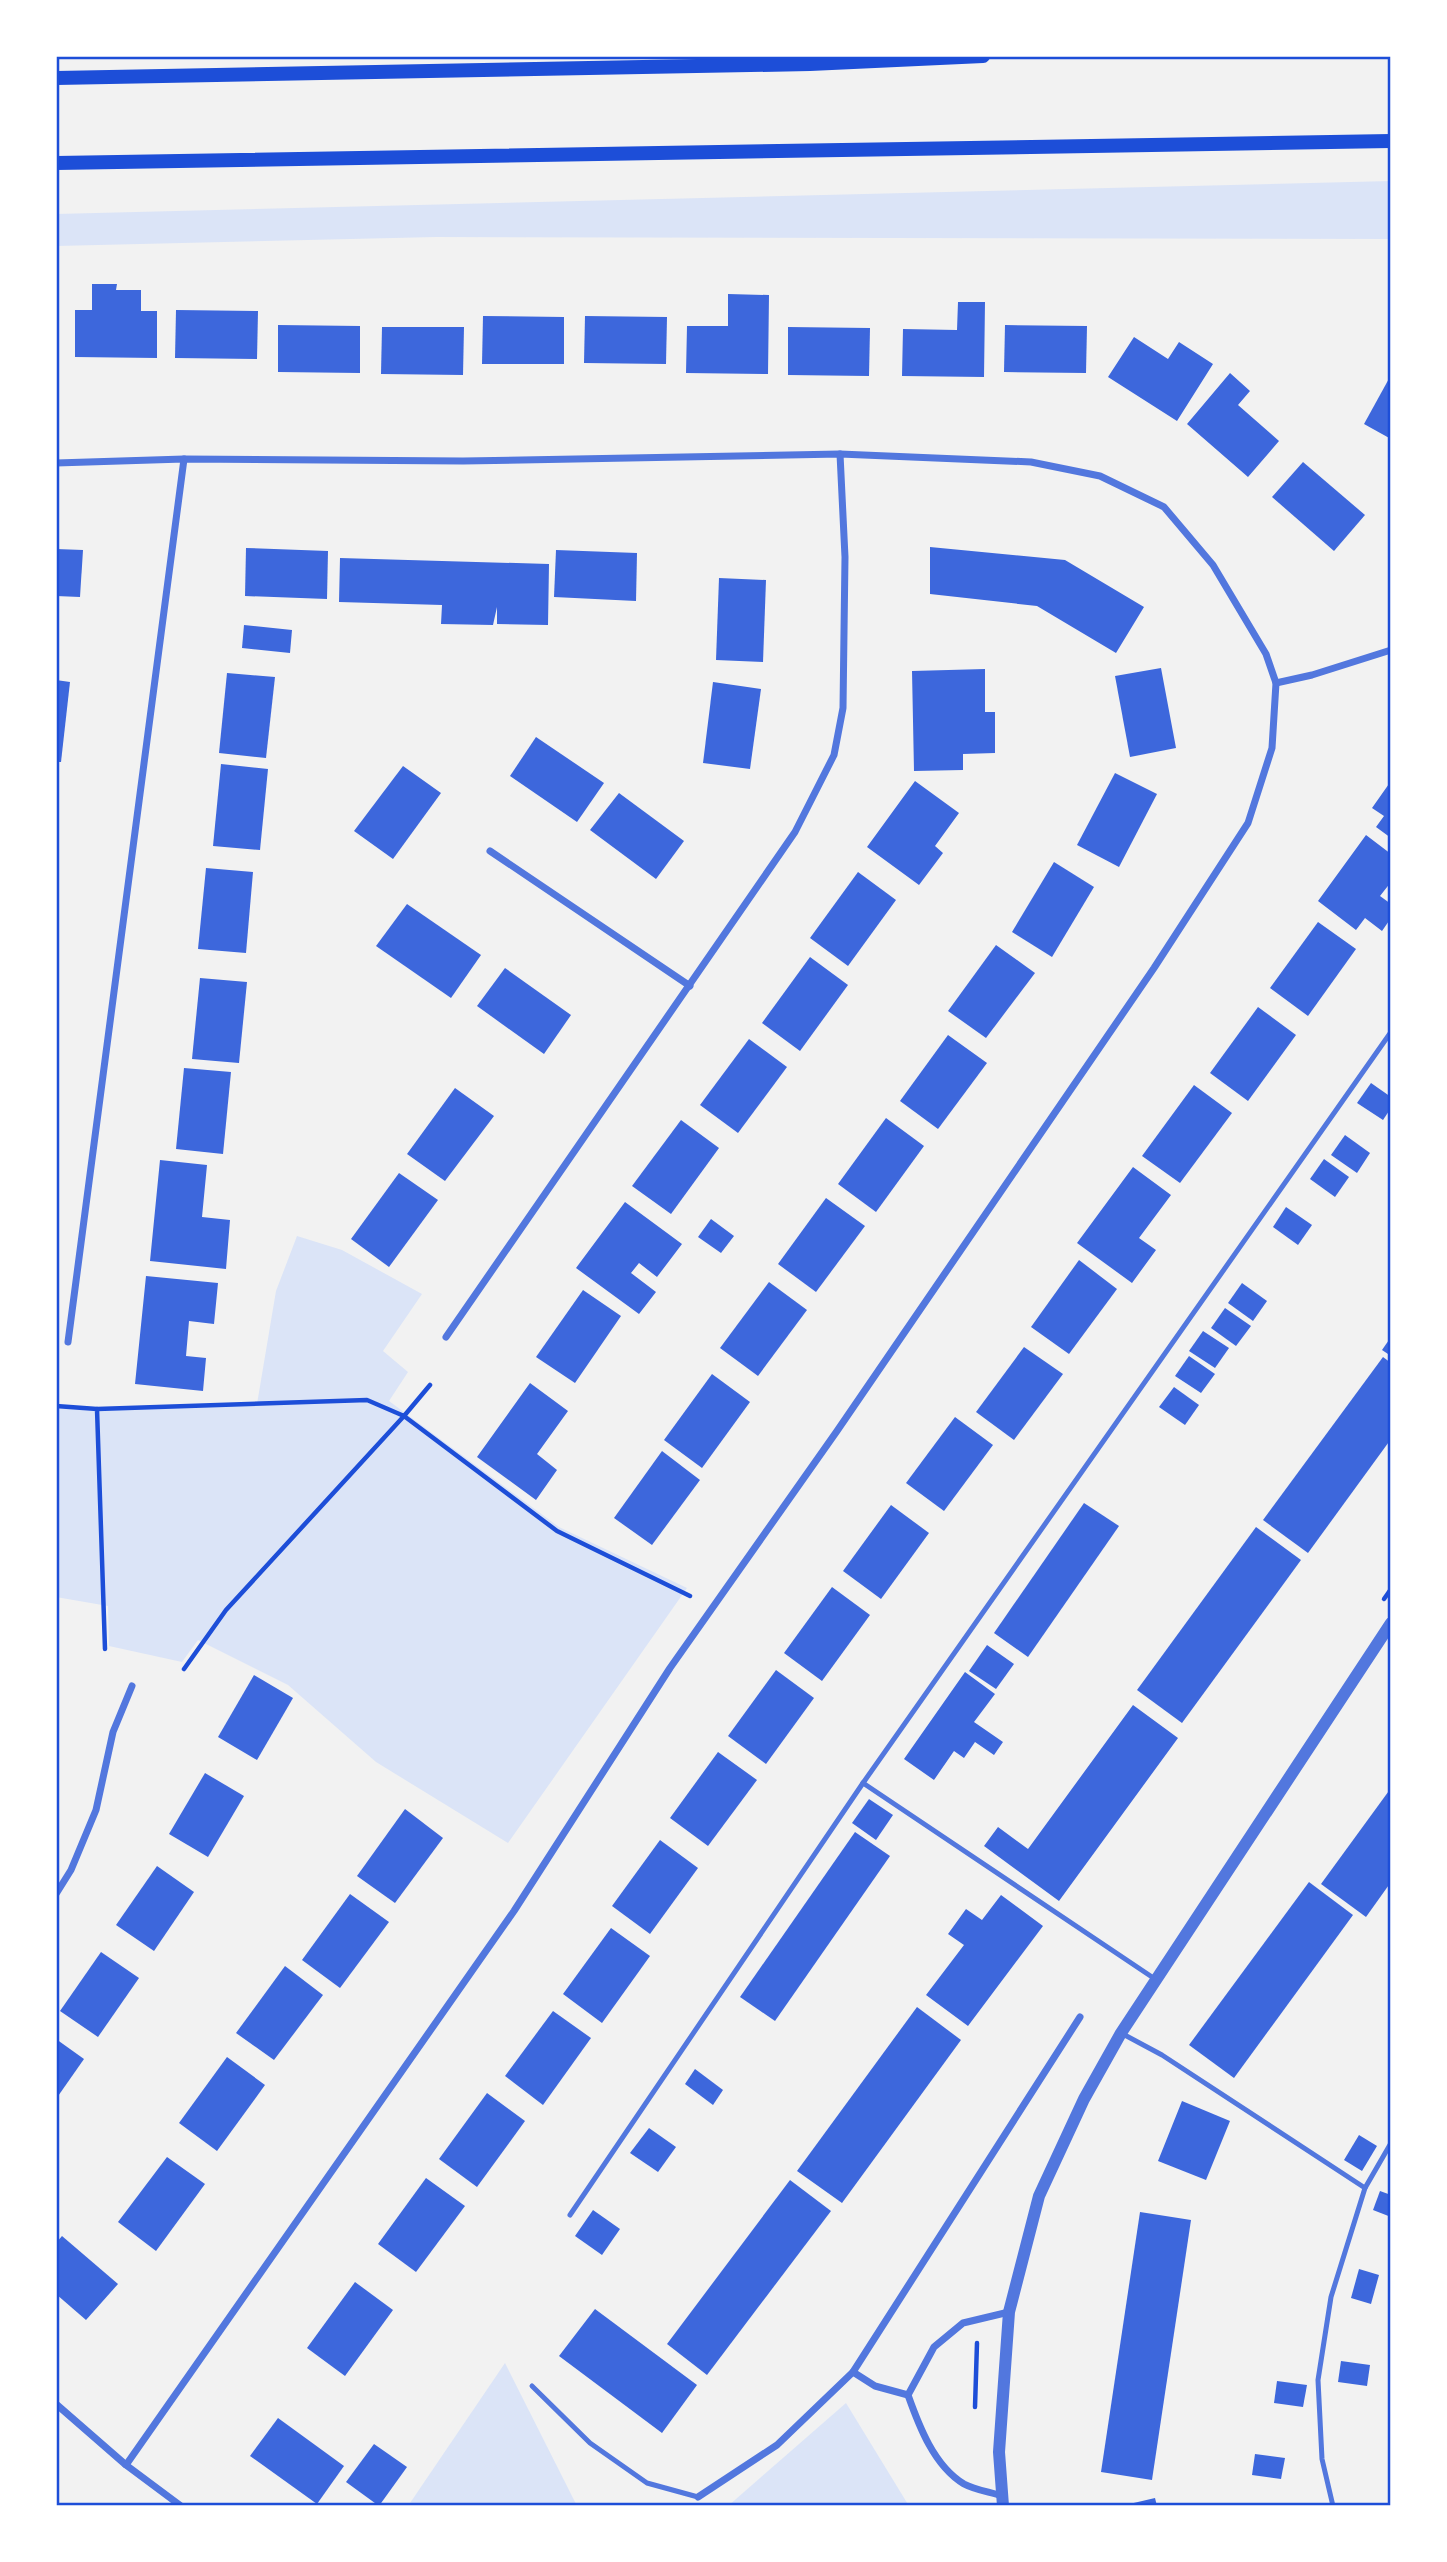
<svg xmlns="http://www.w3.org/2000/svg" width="1447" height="2562" font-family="Jost,sans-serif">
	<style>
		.green { fill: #dbe4f7 }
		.building { fill: #3d67dc }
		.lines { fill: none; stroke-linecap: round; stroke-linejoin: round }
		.path { stroke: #1d4ed8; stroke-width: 4.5 }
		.service { stroke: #5277de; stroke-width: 5 }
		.minor { stroke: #5277de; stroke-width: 7 }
		.tertiary { stroke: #5277de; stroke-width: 12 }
		.secondary { stroke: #1d4ed8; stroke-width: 14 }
		.neatline { fill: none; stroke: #1d4ed8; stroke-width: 2.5 }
	</style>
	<rect width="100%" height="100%" fill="#f2f2f2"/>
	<g class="green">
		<polygon points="1391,181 1391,239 436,237 56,246 56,214"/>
		<polygon points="297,1236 342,1250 422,1294 383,1351 408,1372 389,1401 559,1527 687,1588 508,1843 376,1762 288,1685 198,1640 182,1662 109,1646 108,1606 56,1597 56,1408 95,1411 257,1404 276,1291"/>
		<polygon points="505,2363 577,2506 408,2506"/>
		<polygon points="846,2403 909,2506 728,2506"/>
	</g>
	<g class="building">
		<polygon points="92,284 117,284 116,290 141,290 141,311 157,311 157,358 75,357 75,310 92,310"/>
		<polygon points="728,294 769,295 768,374 686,373 687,326 728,326"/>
		<polygon points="958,302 985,302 984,377 902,376 903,329 957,330"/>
		<polygon points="176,310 258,311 257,359 175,358"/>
		<polygon points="483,316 564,317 564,364 482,364"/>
		<polygon points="585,316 667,317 666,364 584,363"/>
		<polygon points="278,325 360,326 360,373 278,372"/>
		<polygon points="1005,325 1087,326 1086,373 1004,372"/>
		<polygon points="382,327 464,327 463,375 381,374"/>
		<polygon points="788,327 870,328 869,376 788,375"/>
		<polygon points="1134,337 1168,359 1179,342 1213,364 1177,421 1108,377"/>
		<polygon points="1230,373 1250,391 1238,405 1279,441 1248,477 1187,424"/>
		<polygon points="1391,375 1391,439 1364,424"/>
		<polygon points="1303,462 1365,515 1334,551 1272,497"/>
		<polygon points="930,547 1065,560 1144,607 1116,653 1037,606 930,594"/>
		<polygon points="246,548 328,551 327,599 245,596"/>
		<polygon points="56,549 83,550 80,597 56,596"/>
		<polygon points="556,550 637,553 636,601 554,597"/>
		<polygon points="340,558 549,564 548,625 497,624 497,607 493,625 441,624 442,605 339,602"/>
		<polygon points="719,578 766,580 763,662 716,660"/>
		<polygon points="244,625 292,630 290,653 242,648"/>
		<polygon points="1161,668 1176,748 1130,757 1115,676"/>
		<polygon points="985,669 985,712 995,712 995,753 963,754 963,770 914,771 912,671"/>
		<polygon points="227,673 275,677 266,758 219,753"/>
		<polygon points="56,680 70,682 61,762 56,762"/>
		<polygon points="713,682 761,689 750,769 703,763"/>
		<polygon points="536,737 604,783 577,822 510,776"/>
		<polygon points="221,764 268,769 260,850 213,846"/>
		<polygon points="403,766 441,793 393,859 354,831"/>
		<polygon points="1115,773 1157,794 1119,867 1077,845"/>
		<polygon points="915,781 959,813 935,846 943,853 919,885 867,847"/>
		<polygon points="1391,781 1391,838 1376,827 1384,816 1372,808"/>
		<polygon points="619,793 684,841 656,879 590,830"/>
		<polygon points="1366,835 1391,854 1391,882 1380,896 1391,904 1391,918 1382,931 1365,918 1356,930 1318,901"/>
		<polygon points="1054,862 1094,887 1052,957 1012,932"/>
		<polygon points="206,868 253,872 246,953 198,949"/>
		<polygon points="858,872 896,900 848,966 810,938"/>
		<polygon points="407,904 481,955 451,998 376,946"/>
		<polygon points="1318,922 1356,949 1308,1016 1270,988"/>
		<polygon points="996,945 1035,973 986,1038 948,1011"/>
		<polygon points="810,957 848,985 800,1051 762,1023"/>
		<polygon points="505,968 571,1015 544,1054 477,1006"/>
		<polygon points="200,978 247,982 239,1063 192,1059"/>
		<polygon points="1258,1007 1296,1035 1248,1101 1210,1073"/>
		<polygon points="948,1035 987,1063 938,1129 900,1101"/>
		<polygon points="749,1039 787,1067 738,1133 700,1105"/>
		<polygon points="184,1068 231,1072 223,1154 176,1149"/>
		<polygon points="1371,1083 1391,1097 1391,1108 1383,1120 1357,1103"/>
		<polygon points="1194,1085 1232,1113 1180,1183 1142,1156"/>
		<polygon points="455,1088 494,1116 445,1181 407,1154"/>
		<polygon points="886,1118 924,1146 876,1212 838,1184"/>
		<polygon points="681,1120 719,1148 671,1214 632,1186"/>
		<polygon points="1345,1135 1370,1153 1357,1173 1331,1155"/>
		<polygon points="1324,1159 1349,1177 1335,1197 1310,1179"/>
		<polygon points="160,1160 207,1165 202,1217 230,1220 226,1269 150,1261"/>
		<polygon points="1133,1167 1171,1195 1139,1238 1156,1250 1132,1283 1077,1243"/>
		<polygon points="399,1173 438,1200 389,1267 351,1239"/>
		<polygon points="826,1198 865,1226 816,1292 778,1264"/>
		<polygon points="625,1202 682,1244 657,1277 639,1263 631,1273 656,1292 639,1314 576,1268"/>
		<polygon points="1286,1207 1312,1225 1298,1245 1273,1227"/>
		<polygon points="711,1219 734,1236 721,1253 698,1237"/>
		<polygon points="1079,1260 1117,1289 1069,1354 1031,1327"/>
		<polygon points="146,1276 218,1283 214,1324 189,1321 186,1356 206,1358 203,1391 135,1384"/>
		<polygon points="769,1282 807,1310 758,1376 720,1348"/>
		<polygon points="1242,1283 1267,1301 1253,1321 1228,1303"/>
		<polygon points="583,1290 621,1316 575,1383 536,1357"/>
		<polygon points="1225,1308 1251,1326 1236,1346 1211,1328"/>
		<polygon points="1203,1331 1229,1348 1215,1368 1189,1351"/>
		<polygon points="1391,1337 1391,1356 1382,1350"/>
		<polygon points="1024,1347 1063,1374 1014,1440 976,1412"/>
		<polygon points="1189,1356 1215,1374 1201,1393 1175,1376"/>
		<polygon points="1383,1357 1391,1363 1391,1439 1308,1553 1263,1520"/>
		<polygon points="712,1374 750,1402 702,1468 664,1440"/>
		<polygon points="530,1383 568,1411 537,1454 557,1470 536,1500 477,1457"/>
		<polygon points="1174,1387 1199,1405 1185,1425 1159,1407"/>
		<polygon points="955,1417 993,1445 944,1511 906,1483"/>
		<polygon points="662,1451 700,1480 652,1545 614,1518"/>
		<polygon points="1084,1503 1119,1526 1028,1657 994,1633"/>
		<polygon points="891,1505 929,1533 881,1599 843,1571"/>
		<polygon points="1256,1527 1301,1560 1182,1723 1137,1690"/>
		<polygon points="832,1587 870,1615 822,1681 784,1653"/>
		<polygon points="987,1645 1014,1664 996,1689 969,1671"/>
		<polygon points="776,1670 814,1698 766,1764 728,1736"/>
		<polygon points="965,1672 995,1694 974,1722 1003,1742 994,1755 975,1742 964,1758 954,1751 934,1780 904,1759"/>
		<polygon points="254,1675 293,1698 257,1760 218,1737"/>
		<polygon points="1133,1705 1178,1738 1059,1901 984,1846 998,1827 1028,1849"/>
		<polygon points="718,1752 757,1780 708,1846 670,1818"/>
		<polygon points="205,1773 244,1796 208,1857 169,1834"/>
		<polygon points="1391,1788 1391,1882 1366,1917 1321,1884"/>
		<polygon points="869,1799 893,1815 876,1840 852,1823"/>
		<polygon points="405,1809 443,1838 395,1903 357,1876"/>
		<polygon points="855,1832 890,1856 775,2021 740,1997"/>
		<polygon points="660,1840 698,1868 650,1934 612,1906"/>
		<polygon points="157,1866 194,1892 154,1951 116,1925"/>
		<polygon points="1309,1882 1353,1915 1234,2078 1189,2045"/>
		<polygon points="350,1894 389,1922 340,1988 302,1960"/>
		<polygon points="1001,1895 1043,1926 968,2026 926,1995 964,1945 948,1934 966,1909 982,1920"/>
		<polygon points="611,1928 650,1956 602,2023 563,1994"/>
		<polygon points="101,1952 139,1978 98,2037 60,2011"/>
		<polygon points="285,1966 323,1995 274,2060 236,2033"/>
		<polygon points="917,2007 961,2040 842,2203 797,2171"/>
		<polygon points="553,2011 591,2038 543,2105 505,2076"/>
		<polygon points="56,2039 84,2059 56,2099"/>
		<polygon points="227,2057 265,2085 217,2151 179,2123"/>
		<polygon points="695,2069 723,2090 713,2105 685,2084"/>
		<polygon points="487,2093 525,2121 477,2187 439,2159"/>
		<polygon points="1182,2101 1230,2121 1206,2180 1158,2161"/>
		<polygon points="649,2128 676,2147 658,2172 630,2153"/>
		<polygon points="1359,2135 1377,2146 1362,2171 1344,2160"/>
		<polygon points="167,2157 205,2184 156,2251 118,2222"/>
		<polygon points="426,2178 465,2206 416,2272 378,2244"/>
		<polygon points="790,2180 831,2211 707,2375 667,2344"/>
		<polygon points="1380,2191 1391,2195 1391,2217 1373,2210"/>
		<polygon points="593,2210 620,2229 602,2255 575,2236"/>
		<polygon points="1140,2212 1191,2220 1152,2480 1101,2472"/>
		<polygon points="62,2236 118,2284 86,2320 56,2294 56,2243"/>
		<polygon points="1359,2269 1379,2275 1371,2304 1351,2298"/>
		<polygon points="355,2282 393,2310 345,2376 307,2348"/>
		<polygon points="595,2309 697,2385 662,2433 559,2356"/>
		<polygon points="1341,2361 1370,2365 1367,2386 1338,2382"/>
		<polygon points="1277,2381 1307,2385 1303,2407 1274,2403"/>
		<polygon points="278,2418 344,2466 317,2504 250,2456"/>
		<polygon points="374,2444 407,2467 379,2506 346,2482"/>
		<polygon points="1255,2454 1285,2458 1281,2479 1252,2475"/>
		<polygon points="1155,2498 1157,2506 1125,2506 1125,2505"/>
	</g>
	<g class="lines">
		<g class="path">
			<polyline points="56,1406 97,1409 105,1649"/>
			<polyline points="97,1409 367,1400 404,1416 430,1385"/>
			<polyline points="1384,1599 1391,1589"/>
			<polyline points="184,1669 226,1610 404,1416 557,1531 690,1596"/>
			<polyline points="975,2407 977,2343"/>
		</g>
		<g class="service">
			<polyline points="863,1783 1155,1979"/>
			<polyline points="1121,2033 1162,2055 1365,2188"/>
			<polyline points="570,2215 863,1783 1391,1032"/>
			<polyline points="532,2386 590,2443 647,2483 698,2497"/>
			<polyline points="1333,2506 1322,2459 1318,2380 1331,2297 1365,2188 1391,2143"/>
		</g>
		<g class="minor">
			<polyline points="56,463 184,459 463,461 840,454 1031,462 1100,476 1164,507 1213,565 1266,654 1276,683 1272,748 1248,823 1154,968 837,1431 670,1668 514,1911 126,2465"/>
			<polyline points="1276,683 1312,675 1391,650"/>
			<polyline points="490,851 690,986"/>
			<polyline points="446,1337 795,832 834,755 843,708 845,557 840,454"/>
			<polyline points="68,1342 184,459"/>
			<polyline points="56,1894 71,1870 96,1810 113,1732 132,1686"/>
			<polyline points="853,2372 875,2386 908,2395"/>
			<polyline points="56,2404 126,2465 181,2506"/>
			<path d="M1002,2496C990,2492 975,2490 964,2484C934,2466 919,2426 908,2395L934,2347L963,2323L1009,2312"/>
			<polyline points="698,2497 777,2445 853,2372 1080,2017"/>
		</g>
		<polyline class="tertiary" points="1003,2506 999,2452 1009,2312 1039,2196 1084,2099 1121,2033 1391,1623"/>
		<g class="secondary">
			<polyline points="56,78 810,64 983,56"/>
			<polyline points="56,163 1391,141"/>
		</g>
	</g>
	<rect width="1447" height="2562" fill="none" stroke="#ffffff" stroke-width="116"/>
	<rect x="58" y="58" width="1331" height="2446" class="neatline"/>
</svg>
